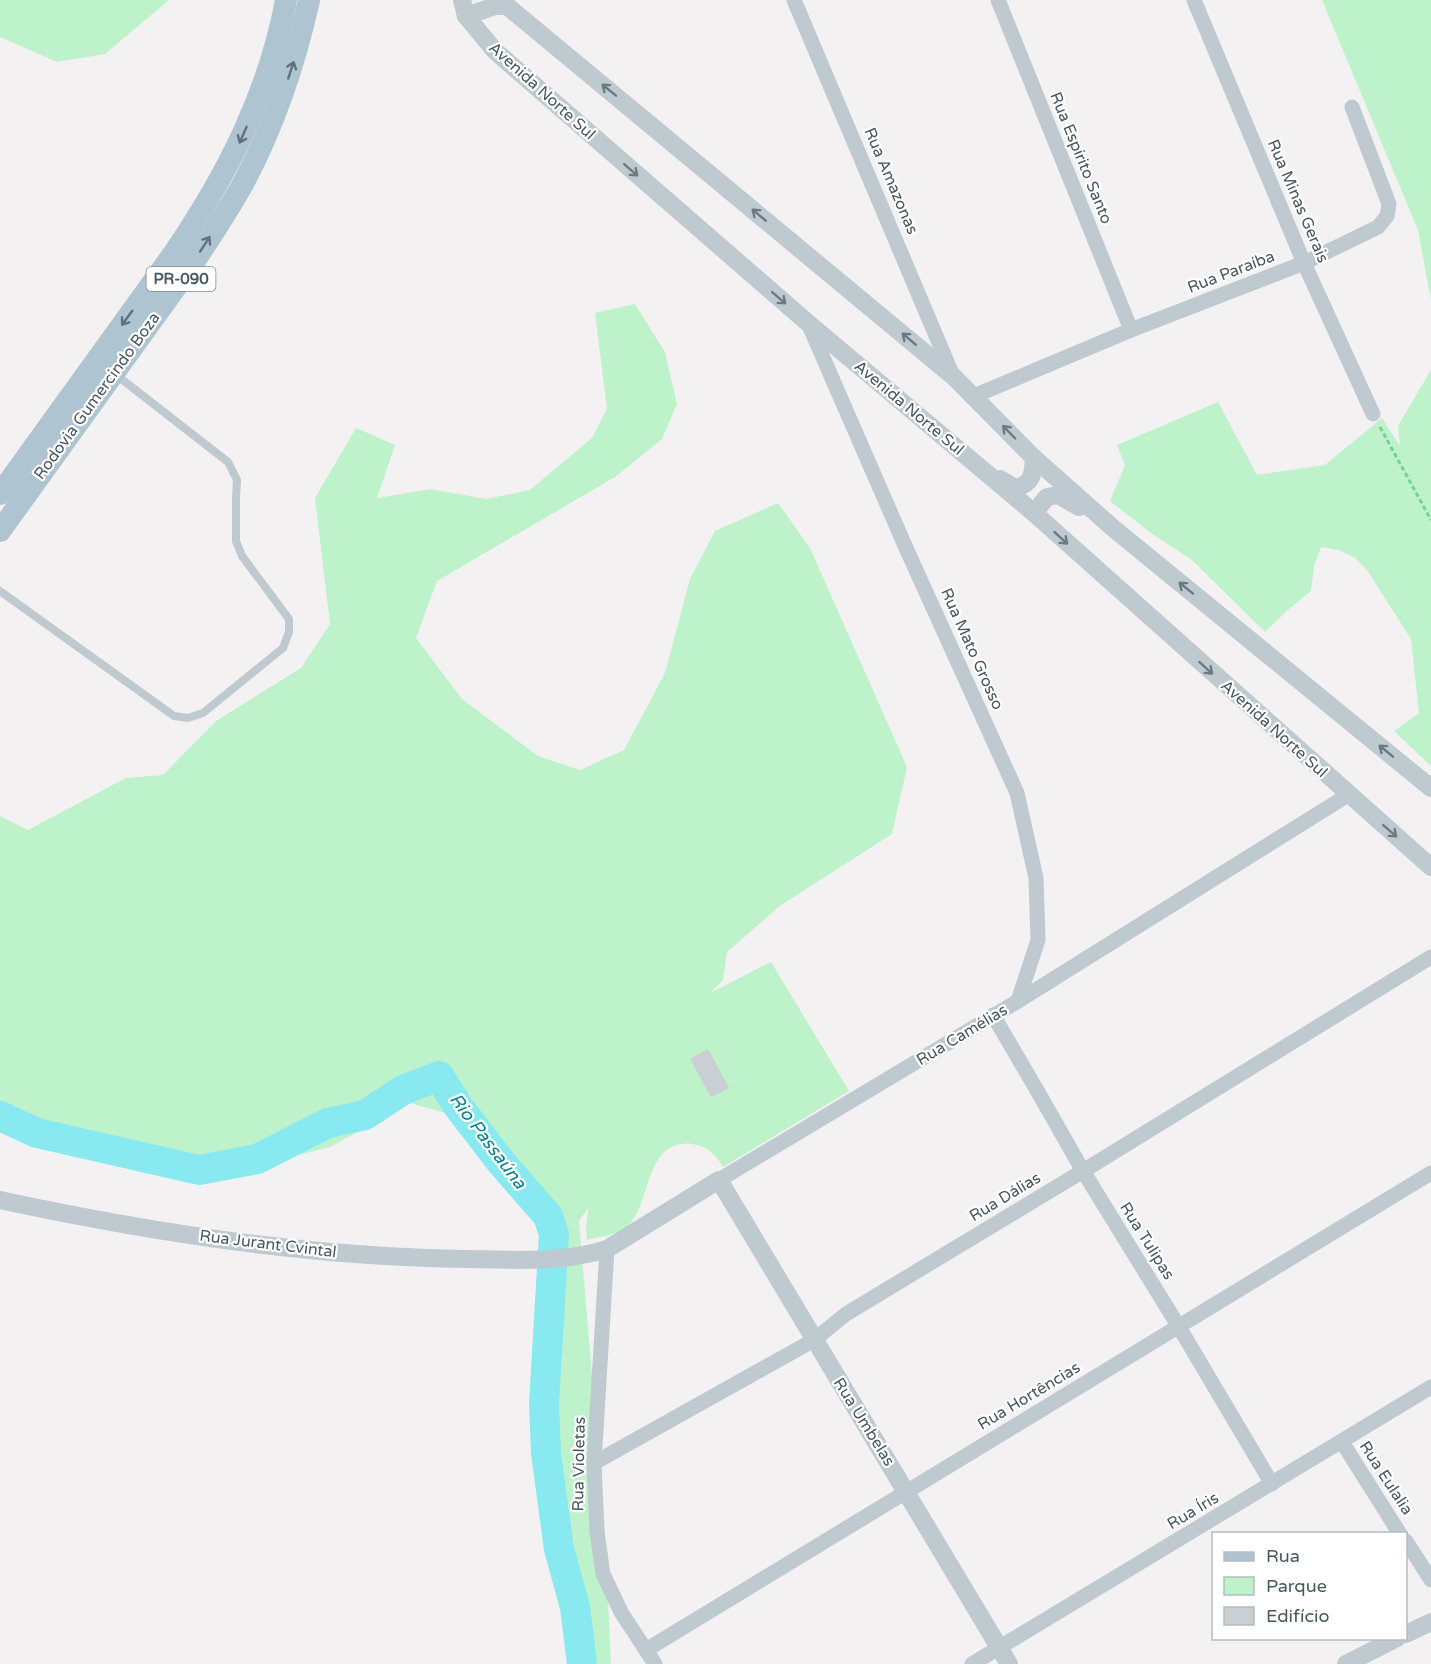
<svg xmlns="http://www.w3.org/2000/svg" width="1431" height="1664" font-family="'Varela Round',sans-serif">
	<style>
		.green { fill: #bef2cb }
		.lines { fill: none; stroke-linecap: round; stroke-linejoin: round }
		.river { stroke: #89e9f1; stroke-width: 30 }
		.building { fill: #cacfd3 }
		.path { stroke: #74d297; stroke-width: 3; stroke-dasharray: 4.5 3; stroke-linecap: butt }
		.service { stroke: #becad0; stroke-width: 8 }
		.minor { stroke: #becad0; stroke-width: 15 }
		.tertiary { stroke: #becad0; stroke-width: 18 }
		.primary { stroke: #afc4d1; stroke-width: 22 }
		.oneway { stroke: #61727c }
		.oneway2 { stroke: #6b7a81 }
		.labels { text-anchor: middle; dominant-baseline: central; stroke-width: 4.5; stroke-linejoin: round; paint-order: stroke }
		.shield { fill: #fff; stroke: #7e898f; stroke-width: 1.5 }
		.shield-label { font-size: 15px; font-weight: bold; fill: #47575f }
		.street-label { font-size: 16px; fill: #47575f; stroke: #fff }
		.water-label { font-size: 18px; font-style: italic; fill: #08828c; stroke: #fff }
	</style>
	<rect width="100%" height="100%" fill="#f3f1f1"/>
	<g class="green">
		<polygon points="0,0 169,0 105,54 57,62 0,37"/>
		<polygon points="1322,0 1431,0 1431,300 1418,230"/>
		<path d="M635,304L665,352L677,404L662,439L615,477L437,581L416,638L462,699L538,756L580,770L624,750L665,673L690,579L715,531L778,503L810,548L907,767L892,834L781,905L727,952L723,980L710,993L771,962L849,1091L723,1167C716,1155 707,1145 691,1144C647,1140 651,1196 632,1221C621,1235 603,1236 587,1240L586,1230L588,1208L579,1221L604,1517L611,1664H573L548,1447L553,1249L460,1117L410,1103L330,1147L213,1177L30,1143L0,1127V816L28,830L126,778L163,775L216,721L301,668L330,624L315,498L356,428L395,445L377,498L431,489L486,499L530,490L592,438L607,409L595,313Z"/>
		<polygon points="1431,370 1431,766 1394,731 1419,713 1411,639 1367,570 1354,557 1338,550 1321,547 1314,566 1311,591 1290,608 1265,632 1192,560 1151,533 1110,501 1125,465 1117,445 1218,402 1257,475 1325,465 1382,418 1400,446 1398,426"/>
	</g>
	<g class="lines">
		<polyline class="river" points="0,1116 37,1133 199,1170 257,1159 328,1123 365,1115 403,1090 439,1076 458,1106 501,1162 548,1216 554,1234 544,1404 546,1453 559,1549 575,1607 582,1664"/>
	</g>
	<polygon class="building" points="708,1049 729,1088 711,1097 690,1059"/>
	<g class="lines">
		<polyline class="path" points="1380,427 1431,520"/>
		<polyline class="service" points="0,591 174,716 188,718 203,713 283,648 289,632 289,619 242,556 236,541 236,498 237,480 228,462 115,374"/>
		<g class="minor">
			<polyline points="794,0 953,376"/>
			<polyline points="998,0 1131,330"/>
			<polyline points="1194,0 1304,263 1373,414"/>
			<polyline points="808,323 906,548 1017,793 1036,878 1038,940 1018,1001"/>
			<polyline points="974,396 1131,330 1304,263 1378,227 1387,216 1389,204 1352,107"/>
			<polyline points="993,1015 1038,1092 1083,1171 1179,1327 1272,1484"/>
			<polyline points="719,1180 1018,1001 1348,795"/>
			<polyline points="607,1249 594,1463 597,1532 603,1574 621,1612 655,1664"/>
			<polyline points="1342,1442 1400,1534"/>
			<polyline points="594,1463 814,1340 846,1314 1083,1171 1431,957"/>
			<polyline points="1406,1541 1431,1580"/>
			<polyline points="646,1650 1431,1173"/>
			<polyline points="972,1664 1431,1387"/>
		</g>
		<g class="tertiary">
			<polyline points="462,0 466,16 495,51 808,323 1034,513 1431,867"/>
			<polyline points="466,16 495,6 507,6 954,377 1034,458 1113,528 1431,788"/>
			<path d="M1000,479L1015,488C1033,484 1033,474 1034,458"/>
			<polyline points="1034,513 1047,497 1058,495 1079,507"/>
			<path d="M0,1200C154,1233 310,1257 468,1259C514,1260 563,1263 607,1249L719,1180C815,1342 913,1502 1009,1664"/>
			<polyline points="1406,1634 1431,1622"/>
			<polyline points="1346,1664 1397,1638"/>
		</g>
		<g class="primary">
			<path d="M0,494L174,253C227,175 269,93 286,0"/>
			<path d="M0,531L194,262C212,235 230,208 245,180C275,123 295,63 309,0"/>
		</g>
	</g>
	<defs><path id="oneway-shaft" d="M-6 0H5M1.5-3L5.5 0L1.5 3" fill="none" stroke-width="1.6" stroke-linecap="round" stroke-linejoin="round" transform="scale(1.5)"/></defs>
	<g class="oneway">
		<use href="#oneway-shaft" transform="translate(291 70) rotate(-72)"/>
		<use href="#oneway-shaft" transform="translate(243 135) rotate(114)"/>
		<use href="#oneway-shaft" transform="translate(205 244) rotate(-57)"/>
		<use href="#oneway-shaft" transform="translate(127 318) rotate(126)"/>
	</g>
	<g class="oneway2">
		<use href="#oneway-shaft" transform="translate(609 90) rotate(-141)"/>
		<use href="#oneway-shaft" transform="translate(631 170) rotate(41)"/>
		<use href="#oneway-shaft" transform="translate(759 215) rotate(-140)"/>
		<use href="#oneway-shaft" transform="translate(779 298) rotate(41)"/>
		<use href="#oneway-shaft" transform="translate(909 339) rotate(-140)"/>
		<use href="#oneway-shaft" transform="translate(1009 432) rotate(-134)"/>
		<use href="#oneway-shaft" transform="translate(1061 538) rotate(42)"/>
		<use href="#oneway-shaft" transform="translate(1186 588) rotate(-141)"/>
		<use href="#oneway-shaft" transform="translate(1206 668) rotate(42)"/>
		<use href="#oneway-shaft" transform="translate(1386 751) rotate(-141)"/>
		<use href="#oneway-shaft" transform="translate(1390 831) rotate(41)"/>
	</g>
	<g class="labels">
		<rect class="shield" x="146.5" y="267" width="69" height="24" rx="4.5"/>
		<g class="shield-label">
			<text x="181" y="279">PR-090</text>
		</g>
		<g class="street-label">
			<text transform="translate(542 91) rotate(42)">Avenida Norte Sul</text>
			<text transform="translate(1081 158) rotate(68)">Rua Espírito Santo</text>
			<text transform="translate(891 181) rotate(67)">Rua Amazonas</text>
			<text transform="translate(1298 201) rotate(67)">Rua Minas Gerais</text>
			<text transform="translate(1231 272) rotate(-21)">Rua Paraíba</text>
			<text transform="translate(97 396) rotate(-54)">Rodovia Gumercindo Boza</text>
			<text transform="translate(909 408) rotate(40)">Avenida Norte Sul</text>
			<text transform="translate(972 649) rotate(66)">Rua Mato Grosso</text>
			<text transform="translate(1274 729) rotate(42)">Avenida Norte Sul</text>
			<text transform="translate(962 1035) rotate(-31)">Rua Camélias</text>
			<text transform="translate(1005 1197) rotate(-31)">Rua Dálias</text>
			<text transform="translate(1147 1241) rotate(58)">Rua Tulipas</text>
			<text transform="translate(268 1244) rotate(7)">Rua Jurant Cvintal</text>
			<text transform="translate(1029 1396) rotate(-31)">Rua Hortências</text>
			<text transform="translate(864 1422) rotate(58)">Rua Umbelas</text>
			<text transform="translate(579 1464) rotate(-89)">Rua Violetas</text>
			<text transform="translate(1386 1478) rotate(57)">Rua Eulalia</text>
			<text transform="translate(1193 1511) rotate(-31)">Rua Íris</text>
		</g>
		<g class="water-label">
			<text transform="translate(488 1141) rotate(53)">Rio Passaúna</text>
		</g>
	</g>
	<rect x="1212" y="1532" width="195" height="108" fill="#ffffff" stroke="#b5bcbf" stroke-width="1.5"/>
	<rect x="1224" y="1552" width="30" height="9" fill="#afc4d1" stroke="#b5bcbf" stroke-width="1.5"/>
	<text x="1266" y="1562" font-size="18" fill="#47575f">Rua</text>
	<rect x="1224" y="1577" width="30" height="18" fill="#bef2cb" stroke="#b5bcbf" stroke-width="1.5"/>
	<text x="1266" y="1592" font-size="18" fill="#47575f">Parque</text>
	<rect x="1224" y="1607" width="30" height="18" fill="#cacfd3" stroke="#b5bcbf" stroke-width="1.5"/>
	<text x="1266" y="1622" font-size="18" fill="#47575f">Edifício</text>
</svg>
